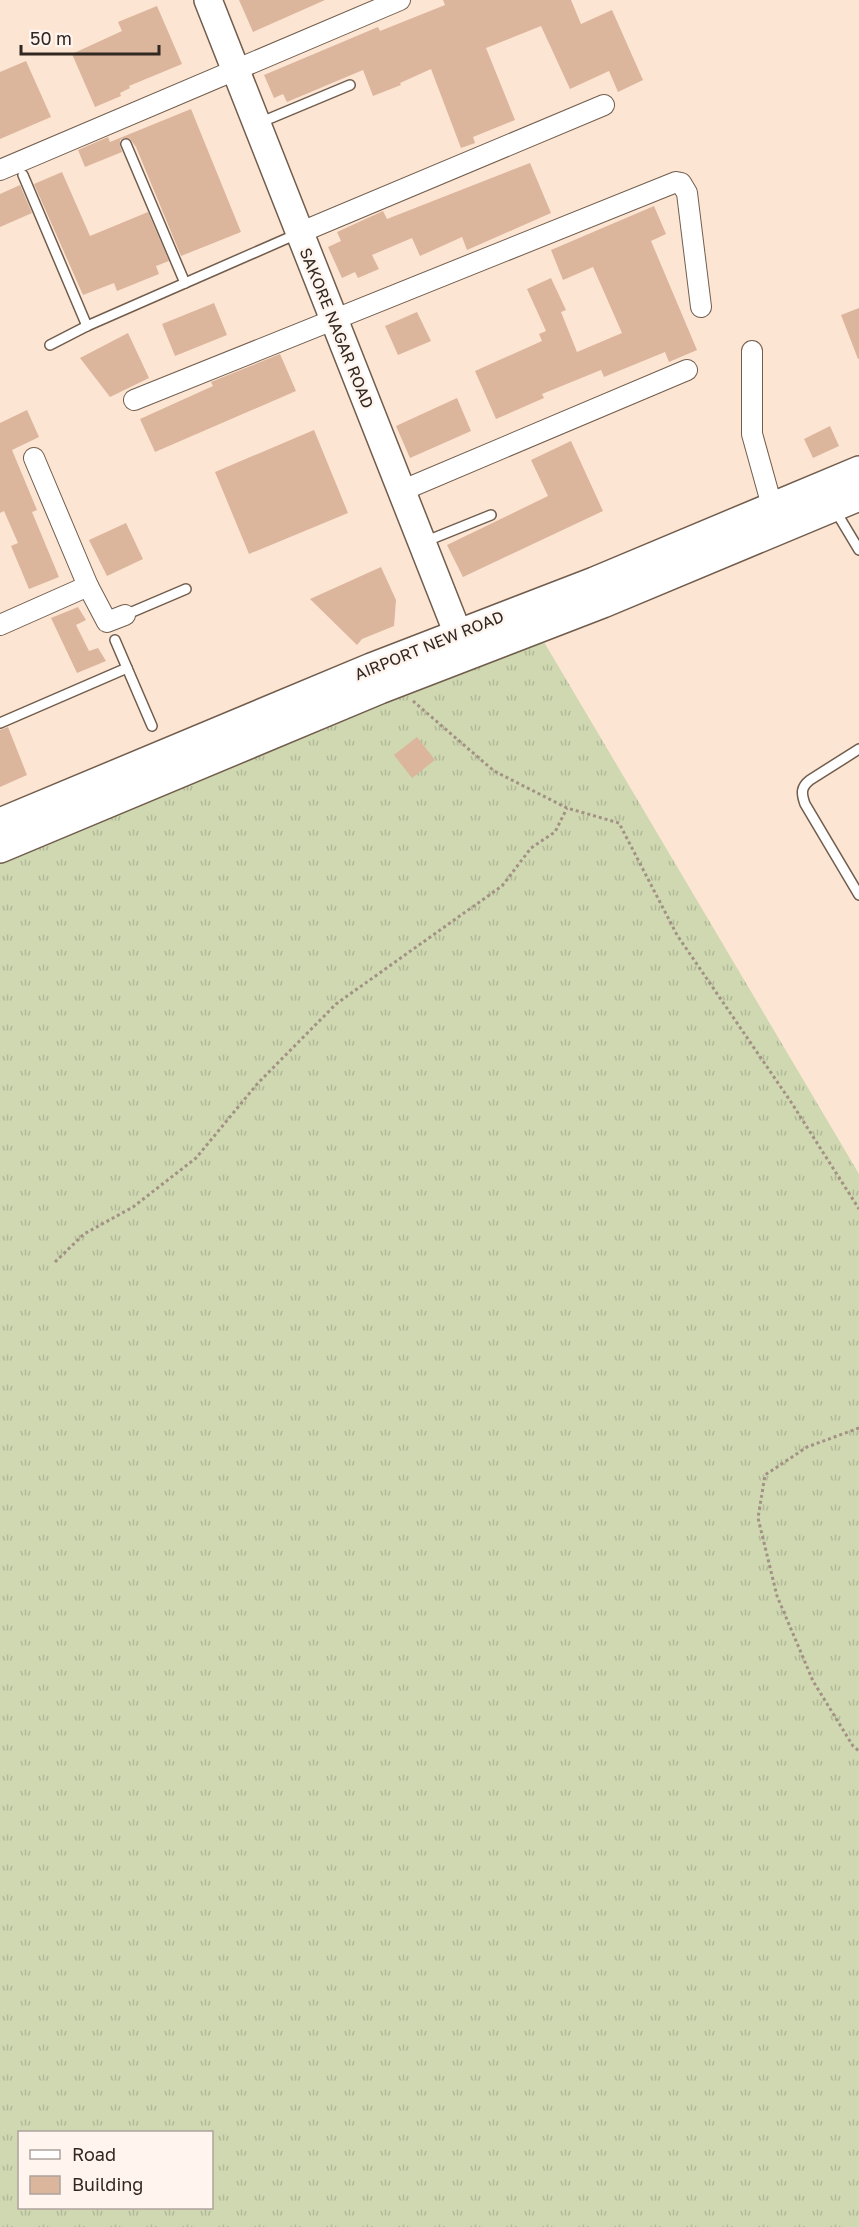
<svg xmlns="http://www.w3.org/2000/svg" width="859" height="2227" font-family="'Golos Text',sans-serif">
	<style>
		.grass { fill: url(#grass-tufts); fill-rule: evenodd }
		.building { fill: #dcb59d }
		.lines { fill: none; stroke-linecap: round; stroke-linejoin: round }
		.lane-casing { stroke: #715d4d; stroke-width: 12 }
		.street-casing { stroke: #715d4d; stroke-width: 22 }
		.secondary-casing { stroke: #715d4d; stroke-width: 30 }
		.path { stroke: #a39185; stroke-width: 3; stroke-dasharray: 3 3; stroke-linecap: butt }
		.lane { stroke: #fff; stroke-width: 9 }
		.street { stroke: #fff; stroke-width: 20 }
		.secondary { stroke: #fff; stroke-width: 27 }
		.labels { text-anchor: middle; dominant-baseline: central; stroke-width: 5; stroke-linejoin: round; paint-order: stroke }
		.street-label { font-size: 16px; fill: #312822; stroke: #fff5ee }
	</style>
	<defs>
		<pattern id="grass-tufts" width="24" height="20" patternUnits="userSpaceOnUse" patternTransform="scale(1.5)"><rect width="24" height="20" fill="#cfd8b1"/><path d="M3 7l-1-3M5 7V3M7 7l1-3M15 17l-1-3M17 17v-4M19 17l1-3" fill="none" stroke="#b2b998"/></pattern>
	</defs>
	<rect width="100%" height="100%" fill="#fde5d3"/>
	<path class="grass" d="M544,642L859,1174V2227H0V861L392,699ZM20,2132H212V2208H20Z"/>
	<g class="building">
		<polygon points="239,0 325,0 253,32"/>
		<polygon points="443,0 571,0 581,24 612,10 643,80 618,92 609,71 570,89 541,26 486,48 515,120 473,137 475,143 461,148 431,69 400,83 401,85 373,96 363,70 287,102 283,94 274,98 264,75 378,27 380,31 445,5"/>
		<polygon points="157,6 182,64 129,86 130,88 120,93 121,96 95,107 72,54 122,31 118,22"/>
		<polygon points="26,61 51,117 0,139 0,72"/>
		<polygon points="191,109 241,232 181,256 136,147 130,139 124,138 120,140 120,146 122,152 85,167 78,150 108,137 110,142"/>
		<polygon points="530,163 551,213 467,250 462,237 420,256 412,238 372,255 379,269 358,278 355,272 342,278 328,247 341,241 337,232 383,211 387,219"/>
		<polygon points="62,172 90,236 148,212 169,261 156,266 159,274 117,291 114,283 83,295 34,184"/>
		<polygon points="20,185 32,213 0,227 0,194"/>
		<polygon points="654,206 666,234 651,241 697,350 669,362 665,352 604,377 601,370 542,394 544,398 496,419 475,371 542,341 539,334 546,331 527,289 551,278 566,310 561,312 577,352 622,333 593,267 563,280 551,250"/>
		<polygon points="214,303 227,335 175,356 162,324"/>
		<polygon points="859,308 859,359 858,359 841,315"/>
		<polygon points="417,312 431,341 398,355 385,326"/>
		<polygon points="128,333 149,378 110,397 80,358"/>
		<polygon points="280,354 296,391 155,452 140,419 213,386 211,382"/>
		<polygon points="457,398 471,431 410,458 396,426"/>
		<polygon points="27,410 39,437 12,450 37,510 32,512 59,577 29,589 11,546 18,543 4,511 0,513 0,423"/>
		<polygon points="830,426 839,446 813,458 804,439"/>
		<polygon points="314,430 348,513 249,554 215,472"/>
		<polygon points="571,441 603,511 463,577 447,545 548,496 531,460"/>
		<polygon points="126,523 143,559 107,576 89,540"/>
		<polygon points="381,567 396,600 394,626 362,639 357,645 310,599"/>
		<polygon points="78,607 86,620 76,625 89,651 98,648 106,661 77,673 51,618"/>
		<polygon points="8,727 27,775 0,787 0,730"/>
		<polygon points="417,737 435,760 412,778 394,755"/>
	</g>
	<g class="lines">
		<g class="lane-casing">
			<g id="lane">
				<polyline points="259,123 350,85"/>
				<polyline points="126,144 185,283"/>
				<polyline points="23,175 87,326"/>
				<polyline points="50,345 87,326 297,234"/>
				<polyline points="835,510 859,550"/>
				<polyline points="424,542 491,515"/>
				<polyline points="125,615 186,589"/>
				<polyline points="115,640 152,726"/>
				<polyline points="0,723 127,668"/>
				<path d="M859,749L810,780C801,787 801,793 805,804L859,895"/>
			</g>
		</g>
		<g class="street-casing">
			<g id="street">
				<polyline points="0,170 400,0"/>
				<polyline points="299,233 604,105"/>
				<polyline points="752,351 752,434 772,506"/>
				<polyline points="134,400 676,182 681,183 687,193 701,307"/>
				<polyline points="34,458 88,586 107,622 125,615"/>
				<polyline points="401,491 687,370"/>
				<polyline points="0,625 88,586"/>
			</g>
		</g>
		<g class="secondary-casing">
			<g id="secondary">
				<polyline points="208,0 464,649"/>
				<polyline points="0,822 371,667 594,581 859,470"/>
				<polyline points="0,849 380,690 603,604 859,497"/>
			</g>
		</g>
		<g class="path">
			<polyline points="413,701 494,771 567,808 619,823 677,935 791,1102 859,1209"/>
			<polyline points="55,1262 84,1234 133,1207 196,1158 258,1083 336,1004 502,886 531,848 555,832 567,808"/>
			<polyline points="859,1428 807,1447 765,1475 758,1518 777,1596 813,1681 853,1746 859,1751"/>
		</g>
		<use href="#lane" class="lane"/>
		<use href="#street" class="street"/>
		<use href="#secondary" class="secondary"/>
	</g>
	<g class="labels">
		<g class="street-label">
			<text transform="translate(337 328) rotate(68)">SAKORE NAGAR ROAD</text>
			<text transform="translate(429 645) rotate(-22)">AIRPORT NEW ROAD</text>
		</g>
	</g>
	<rect x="18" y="2131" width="195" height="78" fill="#fff5ee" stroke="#ada39c" stroke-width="1.5"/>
	<rect x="30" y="2150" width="30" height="9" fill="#ffffff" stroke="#ada39c" stroke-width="1.5"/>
	<text x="72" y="2161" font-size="18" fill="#312822">Road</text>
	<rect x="30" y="2176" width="30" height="18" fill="#dcb59d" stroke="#ada39c" stroke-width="1.5"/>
	<text x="72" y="2191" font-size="18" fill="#312822">Building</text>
	<path d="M21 45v9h138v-9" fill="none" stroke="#312822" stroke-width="3"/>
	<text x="30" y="45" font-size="18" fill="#312822" stroke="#fff5ee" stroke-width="4.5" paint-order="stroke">50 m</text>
</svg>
